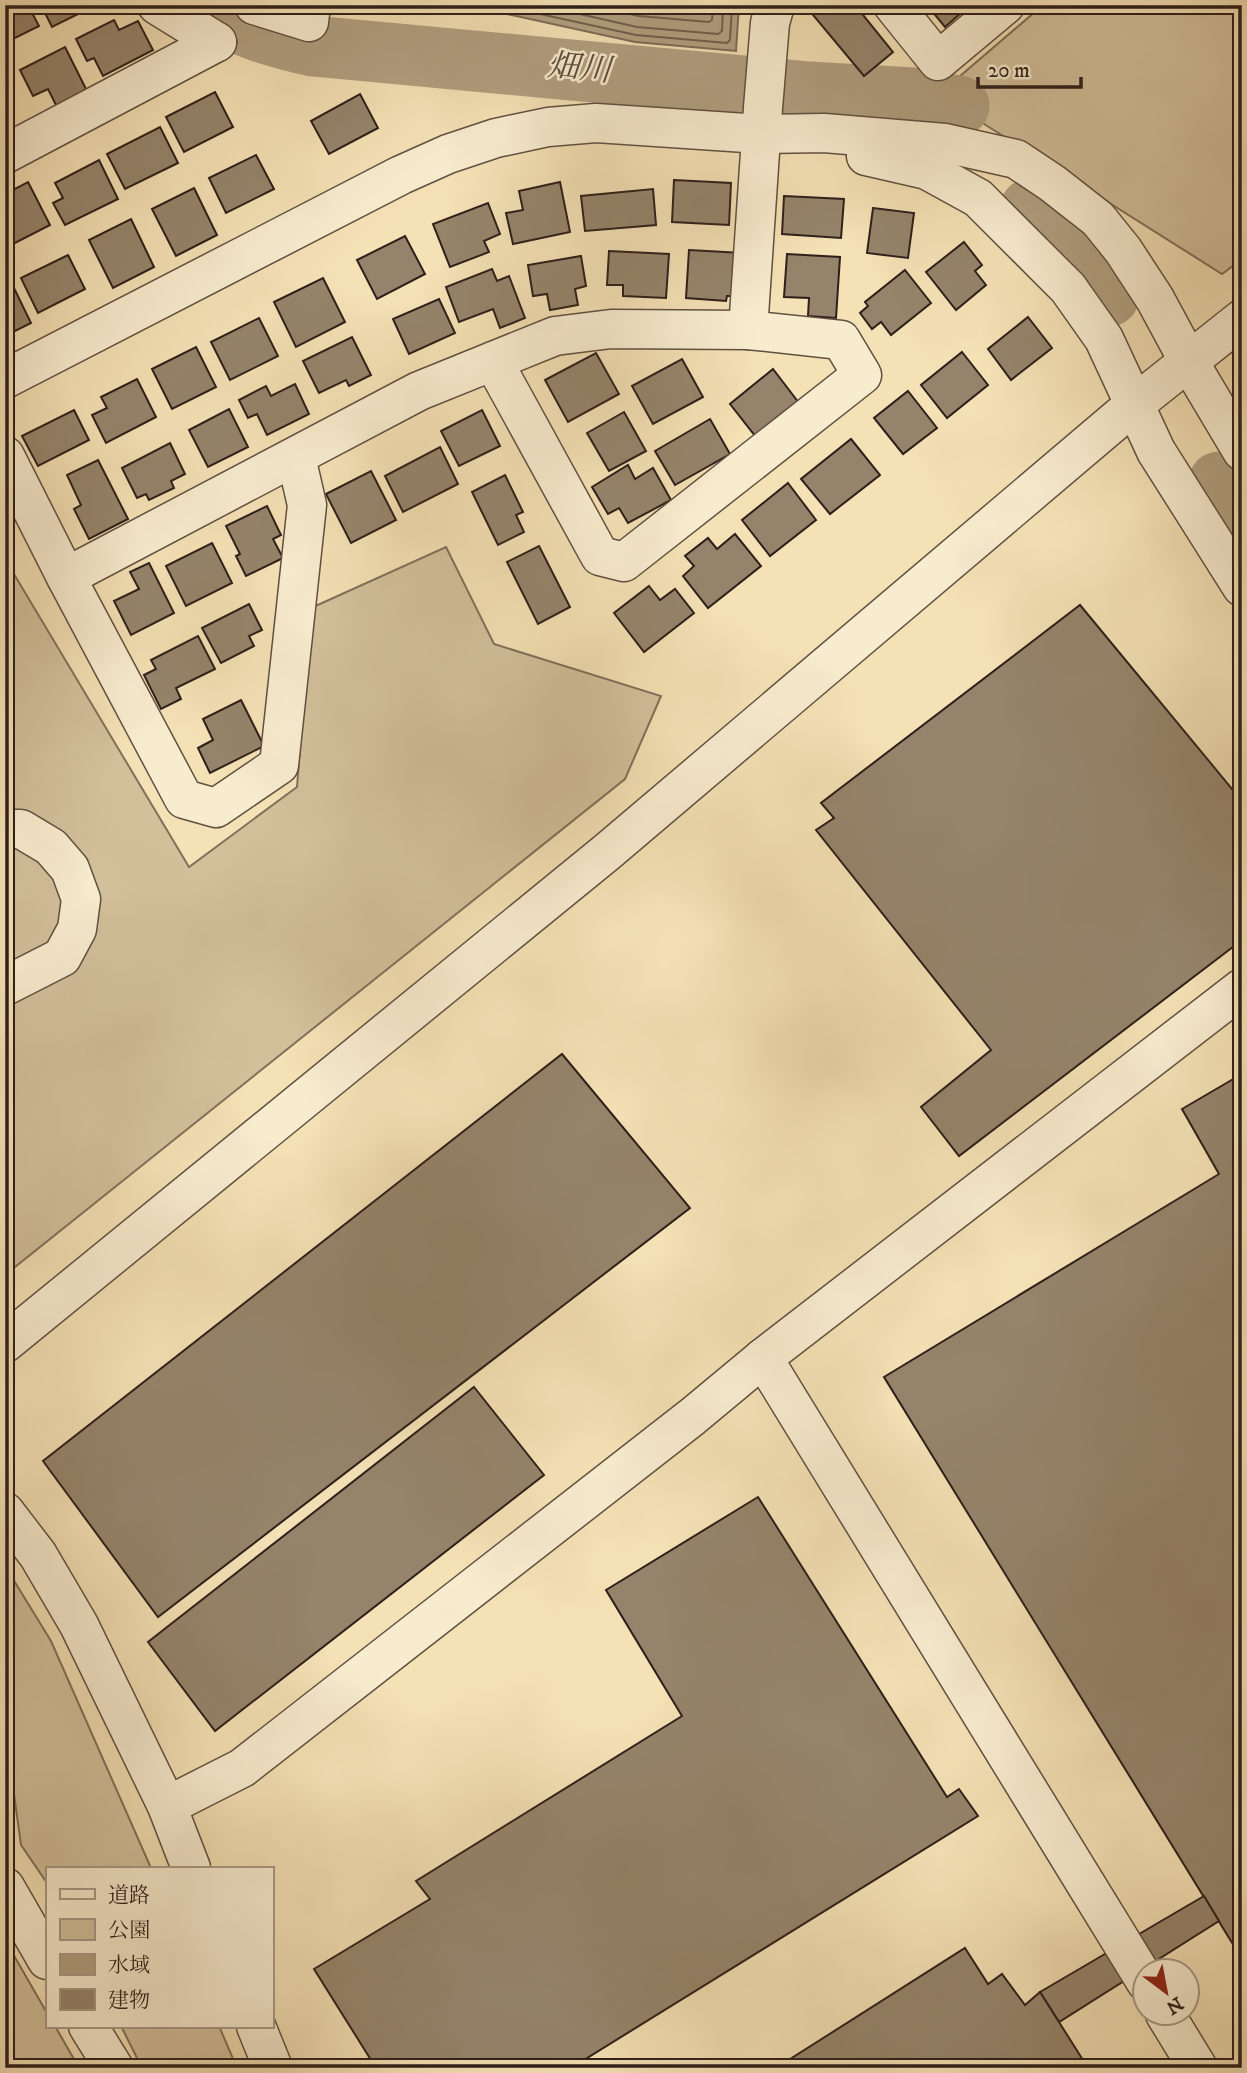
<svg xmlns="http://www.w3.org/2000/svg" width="1247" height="2073" font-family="'IM FELL DW Pica','Noto Serif JP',serif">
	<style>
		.green { fill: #d2c09b; stroke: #80705a; stroke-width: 2 }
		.water { fill: #b19f80; stroke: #7d6c57; stroke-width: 2 }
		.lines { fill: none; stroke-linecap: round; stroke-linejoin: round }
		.shore { stroke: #705f4d; stroke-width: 2 }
		.river { stroke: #b19f80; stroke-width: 61 }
		.building { fill: #95846b; stroke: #2e1f1a; stroke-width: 2 }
		.minor-casing { stroke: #605041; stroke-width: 41 }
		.minor { stroke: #f8eccf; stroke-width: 38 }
		.labels { text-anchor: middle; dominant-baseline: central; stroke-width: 5; stroke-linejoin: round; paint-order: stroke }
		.water-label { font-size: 32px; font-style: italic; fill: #5c4c3e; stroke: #f8eccf }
	</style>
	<rect width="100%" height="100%" fill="#f4e1b5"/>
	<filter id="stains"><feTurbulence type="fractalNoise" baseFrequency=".00286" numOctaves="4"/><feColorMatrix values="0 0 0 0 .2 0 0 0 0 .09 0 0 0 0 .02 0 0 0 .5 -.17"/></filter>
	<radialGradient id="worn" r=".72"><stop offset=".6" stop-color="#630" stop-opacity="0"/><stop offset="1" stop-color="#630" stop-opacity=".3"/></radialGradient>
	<g class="green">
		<polygon points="1043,5 1242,5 1242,259 1222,274 938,95"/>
		<polygon points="446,547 494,644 661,696 625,779 5,1275 5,559 189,867 297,787 311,608"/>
		<polygon points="5,1566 51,1641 151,1868 47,1868 47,1883 21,1845 12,1780 5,1765"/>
		<polygon points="5,1940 47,2013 47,2026 55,2026 79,2068 5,2068"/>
		<polygon points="121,2026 219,2026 237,2068 142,2068"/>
	</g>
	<polygon class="water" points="466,5 739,5 736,51 635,42"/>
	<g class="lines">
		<g class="shore">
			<polyline points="499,5 636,35 727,43 730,40 732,5"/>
			<polyline points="540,5 637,27 718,34 722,31 723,5"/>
			<polyline points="589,5 639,16 709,22 712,20 713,5"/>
		</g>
		<g class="river">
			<path d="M206,5C240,28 274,37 313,46L809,92L913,98L959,106"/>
			<polyline points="1030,209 1069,249 1109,296"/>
			<polyline points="1219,482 1242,519"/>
		</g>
	</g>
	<g class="building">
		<polygon points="5,5 28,5 39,26 5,43"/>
		<polygon points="41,5 96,5 52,27"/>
		<polygon points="813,5 855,5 893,52 864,76 808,9"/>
		<polygon points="927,5 970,5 945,27"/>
		<polygon points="114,20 119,30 138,21 153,50 103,76 94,58 87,61 76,39"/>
		<polygon points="65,47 88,93 58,109 48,89 33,96 20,70"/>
		<polygon points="215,92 233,127 184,152 166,117"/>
		<polygon points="360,94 378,128 329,154 311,121"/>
		<polygon points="160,127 178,163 125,189 107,154"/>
		<polygon points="256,155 274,189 226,213 209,178"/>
		<polygon points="99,160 118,199 65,225 53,203 63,198 55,183"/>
		<polygon points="674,180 731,183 729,225 672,222"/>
		<polygon points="28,182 50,225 5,248 5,194"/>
		<polygon points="560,182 570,232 513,244 506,213 523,210 519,191"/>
		<polygon points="194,188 217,235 176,256 152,209"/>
		<polygon points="653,189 656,225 585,231 581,196"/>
		<polygon points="784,196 844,199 841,238 782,234"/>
		<polygon points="488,203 500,234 484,241 489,252 450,267 433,224"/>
		<polygon points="873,208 914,213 908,258 867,253"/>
		<polygon points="131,219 154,267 113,288 89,240"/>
		<polygon points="405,236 425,274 377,299 357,260"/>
		<polygon points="964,242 982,265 975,271 986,285 956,310 926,272"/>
		<polygon points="689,250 742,253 739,296 727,296 726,301 686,298"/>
		<polygon points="609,251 669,254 666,298 623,296 623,285 607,285"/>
		<polygon points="787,254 840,257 836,318 808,316 809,298 784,297"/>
		<polygon points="68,255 85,289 38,313 21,278"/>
		<polygon points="581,256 586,286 575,289 578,305 550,310 547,294 533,296 528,265"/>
		<polygon points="492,269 497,281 509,276 525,318 500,328 493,309 459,322 446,287"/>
		<polygon points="905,270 931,303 891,335 881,322 872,329 860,313 868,306 865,302"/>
		<polygon points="323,278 345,322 296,347 274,302"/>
		<polygon points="13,286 31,323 5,336 5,290"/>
		<polygon points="439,299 455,333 409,354 393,319"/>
		<polygon points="1028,317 1052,348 1011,380 988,349"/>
		<polygon points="259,318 278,356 230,380 211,342"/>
		<polygon points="352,337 371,375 349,386 346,380 319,393 303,361"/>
		<polygon points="196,347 216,387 172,409 152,369"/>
		<polygon points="962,352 988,385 947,418 921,385"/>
		<polygon points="596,353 619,394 568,422 545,380"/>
		<polygon points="682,359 703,397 653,424 632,386"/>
		<polygon points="773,369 799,403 756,437 730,404"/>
		<polygon points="137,379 156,417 106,443 92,415 107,408 101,397"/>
		<polygon points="295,384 309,414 267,435 257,414 248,418 239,400 266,386 271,396"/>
		<polygon points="908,391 937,428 903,454 874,418"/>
		<polygon points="229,409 248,447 208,467 189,430"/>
		<polygon points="74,410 89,440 38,466 22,436"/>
		<polygon points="482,410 500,446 459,466 441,431"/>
		<polygon points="624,412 646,451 609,471 587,433"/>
		<polygon points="710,419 730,454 675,485 655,451"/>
		<polygon points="851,439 880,475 830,514 801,479"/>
		<polygon points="170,443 185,474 171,481 174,488 149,500 146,494 137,498 122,468"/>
		<polygon points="440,447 458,484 403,512 385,476"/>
		<polygon points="98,460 128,519 89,539 74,509 81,505 67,475"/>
		<polygon points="628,465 635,479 653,468 671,500 628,523 619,508 608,514 592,487"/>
		<polygon points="371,471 396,520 351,543 326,494"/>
		<polygon points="505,475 523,512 516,515 524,532 498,545 472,492"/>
		<polygon points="788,483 816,520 770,556 742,520"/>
		<polygon points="267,506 281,535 273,539 283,558 246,576 236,556 240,554 226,526"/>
		<polygon points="735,534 761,566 708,608 683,576 694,566 685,556 708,538 717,549"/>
		<polygon points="212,543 232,583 186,606 166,566"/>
		<polygon points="539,546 570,607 538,624 507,562"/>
		<polygon points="149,563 174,613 131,635 114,601 139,589 130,572"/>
		<polygon points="649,586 660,600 675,589 694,613 644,652 614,613"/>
		<polygon points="249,604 262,630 249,636 254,646 221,663 202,628"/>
		<polygon points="1080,605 1242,801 1242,940 959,1156 921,1107 991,1050 816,830 834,818 821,803"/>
		<polygon points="198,636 215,669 176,688 181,699 161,709 144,675 156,669 151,660"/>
		<polygon points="241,700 264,746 210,773 198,748 213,740 203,719"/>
		<polygon points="562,1054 690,1208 158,1617 43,1461"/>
		<polygon points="1242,1074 1242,1959 884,1377 1219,1174 1182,1109"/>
		<polygon points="474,1387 544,1475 215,1731 148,1642"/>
		<polygon points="758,1497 947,1797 959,1789 978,1816 571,2068 376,2068 314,1969 430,1899 416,1881 682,1716 606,1590"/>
		<polygon points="1204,1896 1219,1921 1059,2022 1040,1992"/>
		<polygon points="965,1948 988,1984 1002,1974 1025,2005 1040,1992 1088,2068 776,2068"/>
	</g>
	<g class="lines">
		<g class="minor-casing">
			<g id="minor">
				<polyline points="157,5 217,42"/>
				<polyline points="254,5 309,22 311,5"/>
				<polyline points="893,5 938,61 1005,5"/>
				<polyline points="5,154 217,42"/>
				<polyline points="866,156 927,170 978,198 1068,288 1104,339 1156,451 1242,587"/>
				<polyline points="748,330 763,108 770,23 775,5"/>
				<polyline points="5,379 401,175 448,154 496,138 548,127 596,123 761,134 824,133 945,143 1016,159 1052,183 1098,219 1123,250 1155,299 1189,362 1242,451"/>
				<polyline points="5,456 66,577 184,799 216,808 279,765 307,505 296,457"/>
				<polyline points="66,577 419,391 555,336 611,329 748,330 841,340 862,375 624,562 600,556 493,361"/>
				<polyline points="5,829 21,829 51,847 70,869 81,899 77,929 62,957 5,986"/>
				<polyline points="5,1343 607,852 1135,404 1242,319"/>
				<polyline points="763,1358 1146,1982"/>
				<polyline points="5,1512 38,1555 79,1625 167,1806 191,1868"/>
				<polyline points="167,1806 242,1768 692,1417 763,1358 1242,988"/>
				<polyline points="5,1887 47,1960"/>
				<polyline points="1165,2014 1198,2068"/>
				<polyline points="88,2026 114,2068"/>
				<polyline points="256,2026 273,2068"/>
			</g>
		</g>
		<use href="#minor" class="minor"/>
	</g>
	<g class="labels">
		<g class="water-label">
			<text transform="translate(579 69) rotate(5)">畑川</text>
		</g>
	</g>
	<rect width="1247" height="2073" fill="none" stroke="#f4e1b5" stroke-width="28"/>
	<rect x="7" y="7" width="1233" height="2059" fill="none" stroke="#2e1f1a" stroke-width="3.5"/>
	<rect x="14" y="14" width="1219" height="2045" fill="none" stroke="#2e1f1a" stroke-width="2"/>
	<rect x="46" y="1867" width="228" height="161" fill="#f8eccf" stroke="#a79a87" stroke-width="2"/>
	<rect x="60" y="1889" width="35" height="10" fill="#f8eccf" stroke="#a79a87" stroke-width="2"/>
	<text x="108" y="1902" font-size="21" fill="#2e1f1a">道路</text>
	<rect x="60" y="1919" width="35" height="21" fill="#d2c09b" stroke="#a79a87" stroke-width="2"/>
	<text x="108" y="1937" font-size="21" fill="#2e1f1a">公園</text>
	<rect x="60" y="1954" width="35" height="21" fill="#b19f80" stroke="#a79a87" stroke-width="2"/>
	<text x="108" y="1972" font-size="21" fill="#2e1f1a">水域</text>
	<rect x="60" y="1989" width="35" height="21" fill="#95846b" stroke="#a79a87" stroke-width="2"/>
	<text x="108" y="2007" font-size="21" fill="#2e1f1a">建物</text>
	<g transform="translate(1166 1992) rotate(148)"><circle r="33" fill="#f8eccf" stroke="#a79a87" stroke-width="2"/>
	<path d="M0-5L12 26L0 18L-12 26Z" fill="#8f2418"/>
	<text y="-10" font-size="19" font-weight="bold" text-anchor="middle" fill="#2e1f1a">N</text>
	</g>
	<path d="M978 77v10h103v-10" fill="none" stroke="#2e1f1a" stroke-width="3.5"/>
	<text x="988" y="77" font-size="21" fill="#2e1f1a" stroke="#f8eccf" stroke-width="5" paint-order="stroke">20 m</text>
	<rect width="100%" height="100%" filter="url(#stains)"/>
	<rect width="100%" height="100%" fill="url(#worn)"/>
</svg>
